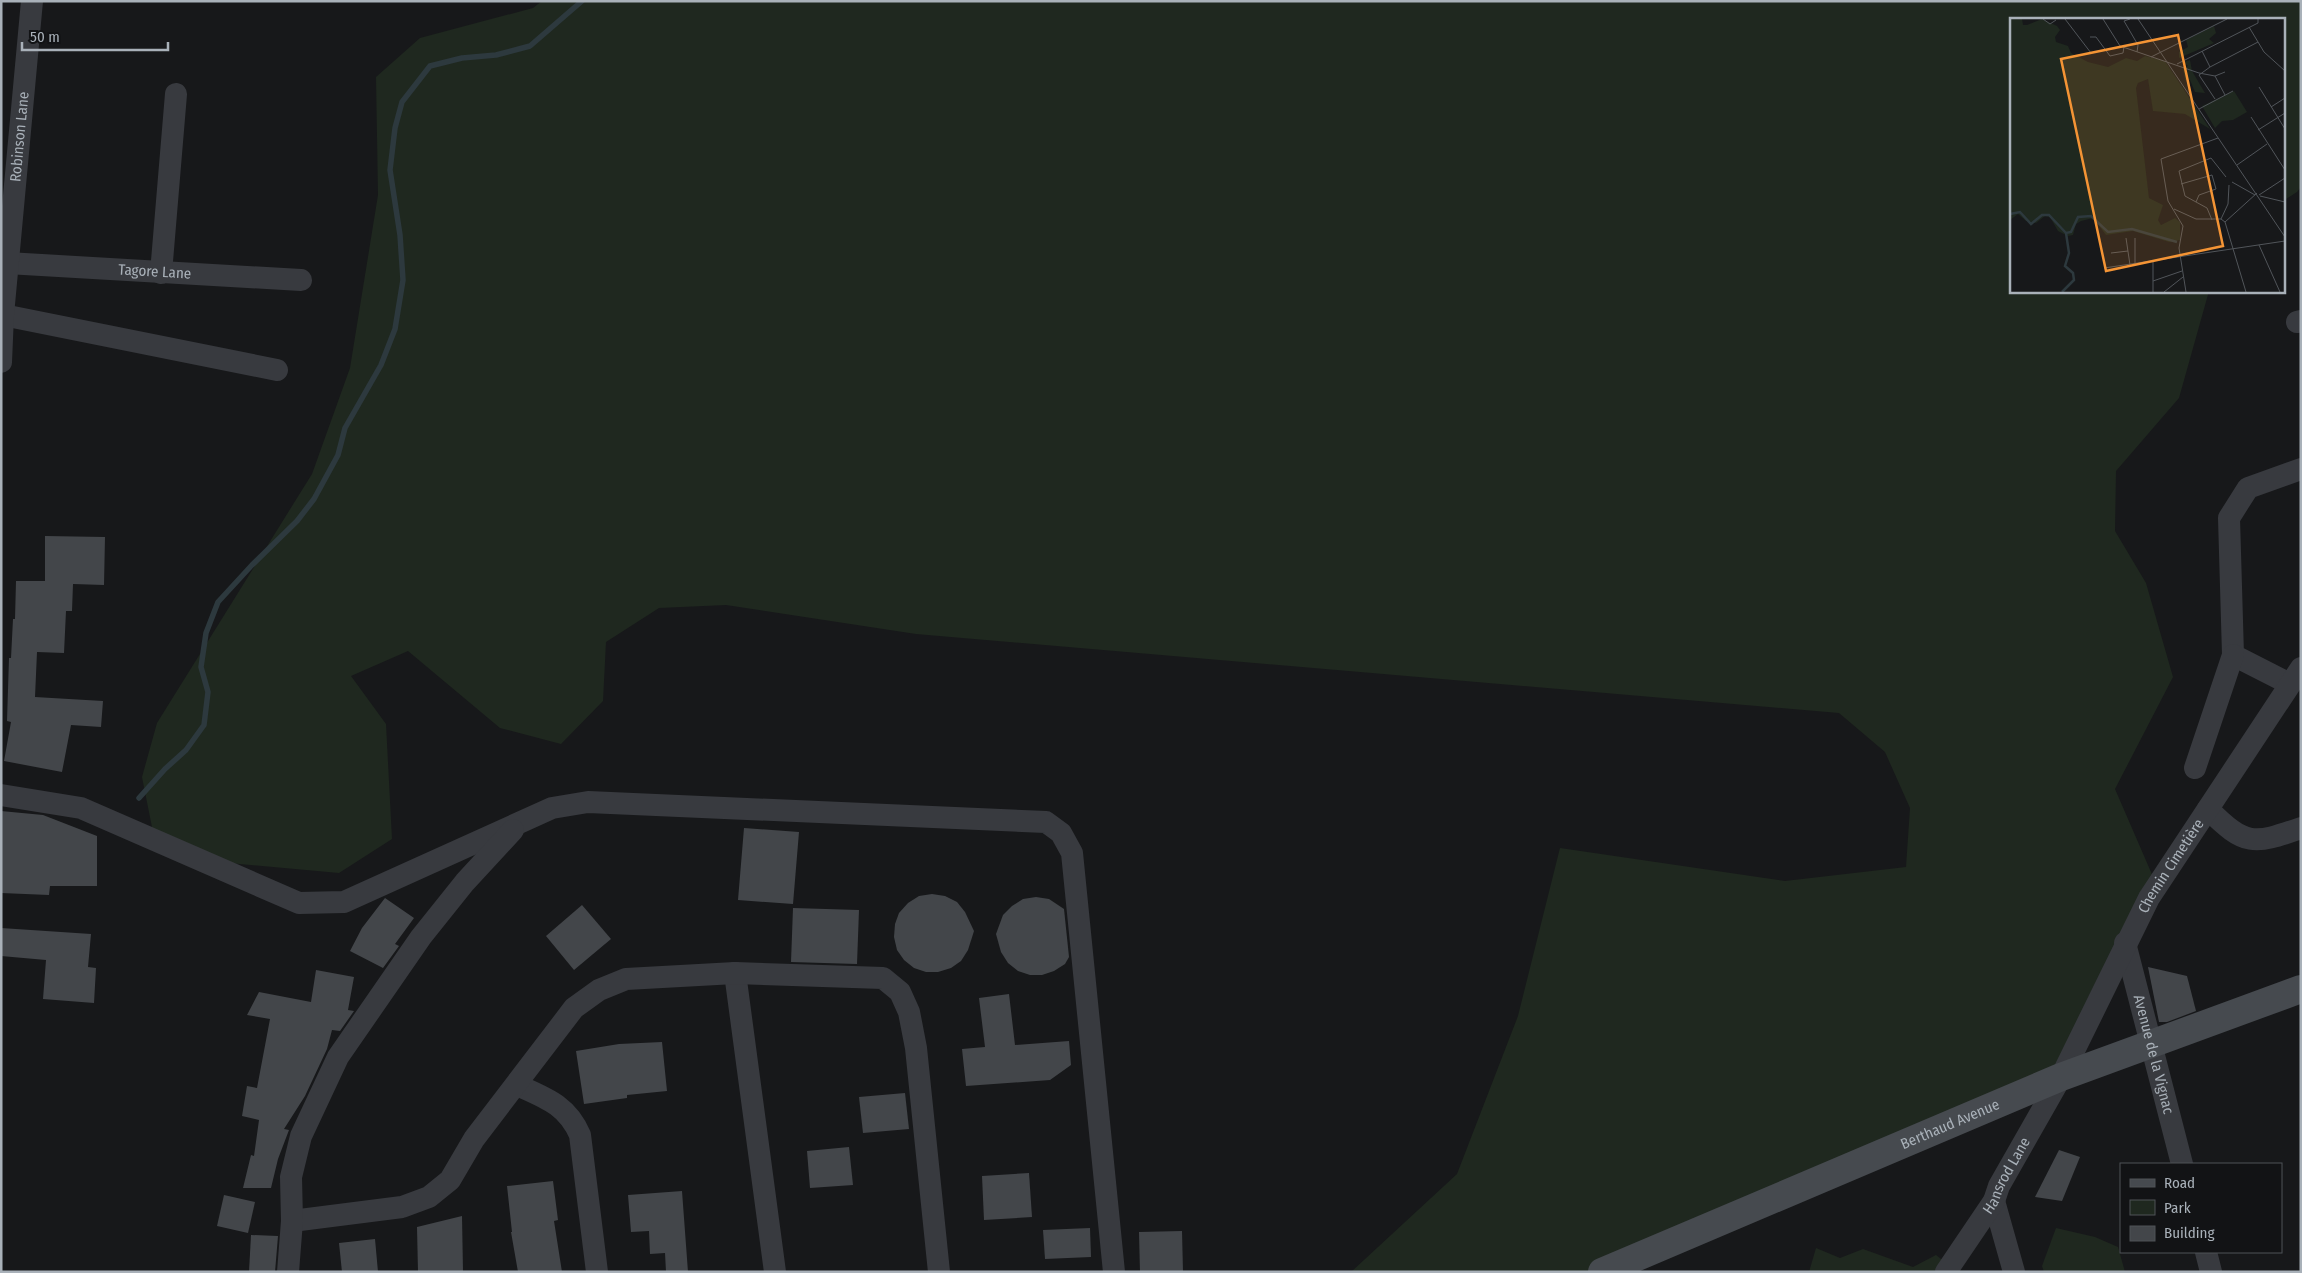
<svg xmlns="http://www.w3.org/2000/svg" width="2302" height="1273" font-family="'Fira Sans Condensed',sans-serif">
	<style>
		.green { fill: #1f281f }
		.lines { fill: none; stroke-linecap: round; stroke-linejoin: round }
		.stream { stroke: #2d393e; stroke-width: 5.5 }
		.building { fill: #43464a }
		.street { stroke: #383a3f; stroke-width: 22 }
		.secondary { stroke: #464a4f; stroke-width: 28 }
		.labels { text-anchor: middle; dominant-baseline: central; stroke-width: 4; stroke-linejoin: round; paint-order: stroke }
		.street-label { font-size: 15px; fill: #a9b1b9; stroke: #121315 }
		.inset-river { fill: none; stroke: #2d393e; stroke-width: 2.5 }
		.inset-road { fill: none; stroke: #51555a; stroke-width: 1 }
		.view { fill: #f49435; fill-opacity: 0.15; stroke: #f49435; stroke-width: 2.5 }
		.inset-edge { fill: none; stroke: #a9b1b9; stroke-width: 2.5 }
	</style>
	<rect width="100%" height="100%" fill="#17181a"/>
	<g class="green">
		<polygon points="542,1 2301,1 2301,187 2297,192 2283,201 2283,19 2011,19 2011,291 2209,291 2179,398 2116,471 2115,531 2146,583 2173,677 2115,789 2154,879 2059,1077 1596,1272 1351,1272 1457,1174 1518,1016 1560,848 1785,881 1906,867 1910,808 1885,752 1839,713 916,634 726,605 659,608 606,642 603,701 561,744 500,728 408,651 351,676 386,724 392,839 339,873 218,862 154,837 142,777 157,723 312,474 350,368 378,195 376,77 420,38 533,8"/>
		<polygon points="2056,1228 2095,1237 2118,1247 2125,1272 2044,1272 2042,1266"/>
		<polygon points="1816,1248 1840,1258 1863,1249 1913,1267 1936,1255 1956,1271 1809,1272"/>
	</g>
	<g class="lines">
		<polyline class="stream" points="139,798 165,769 186,750 204,725 208,692 201,667 206,633 218,602 252,565 297,521 314,499 338,455 345,428 381,365 395,329 403,280 400,235 390,170 395,128 402,102 430,66 462,58 496,55 530,46 582,1"/>
	</g>
	<g class="building">
		<polygon points="45,536 105,537 104,585 73,584 72,611 66,611 64,653 37,652 35,697 103,701 101,727 71,725 62,772 4,761 11,722 7,721 9,658 11,658 13,619 15,619 16,581 45,581"/>
		<polygon points="1,811 43,815 97,836 97,886 50,886 49,895 1,893"/>
		<polygon points="744,828 799,832 793,904 738,900"/>
		<polygon points="932,894 945,896 957,902 965,912 974,931 968,950 961,961 951,968 938,972 926,972 914,968 904,960 897,950 894,937 895,924 899,913 908,903 919,896"/>
		<polygon points="1036,897 1049,899 1064,909 1069,957 1065,964 1054,971 1042,975 1030,975 1018,971 1008,963 1001,952 996,934 1003,915 1012,906 1023,899"/>
		<polygon points="385,898 414,918 395,944 399,946 383,968 350,951 362,928"/>
		<polygon points="582,905 611,939 574,970 546,936"/>
		<polygon points="793,908 859,910 857,964 791,962"/>
		<polygon points="1,928 91,934 88,967 96,968 94,1003 43,999 46,960 1,956"/>
		<polygon points="2148,967 2187,976 2196,1011 2167,1022 2159,1022"/>
		<polygon points="316,970 354,977 348,1010 354,1011 340,1031 332,1030 327,1049 305,1096 284,1129 289,1130 278,1159 271,1188 243,1188 251,1155 254,1156 259,1120 242,1116 247,1086 257,1088 270,1019 247,1015 259,992 311,1002"/>
		<polygon points="1009,994 1015,1045 1069,1041 1071,1065 1050,1080 966,1086 962,1049 985,1047 979,998"/>
		<polygon points="662,1042 667,1091 627,1095 627,1098 584,1104 576,1051 619,1044"/>
		<polygon points="905,1093 909,1129 863,1133 859,1097"/>
		<polygon points="849,1147 853,1185 810,1188 807,1151"/>
		<polygon points="2059,1150 2080,1157 2062,1201 2035,1197"/>
		<polygon points="1029,1173 1032,1217 984,1220 982,1176"/>
		<polygon points="553,1181 558,1220 554,1221 562,1272 518,1272 511,1232 512,1232 507,1186"/>
		<polygon points="682,1191 688,1272 666,1272 665,1253 650,1254 649,1231 631,1232 628,1195"/>
		<polygon points="224,1195 255,1202 248,1233 217,1226"/>
		<polygon points="462,1216 463,1272 418,1272 417,1227"/>
		<polygon points="1090,1228 1091,1257 1045,1259 1043,1230"/>
		<polygon points="1182,1231 1183,1272 1140,1272 1139,1232"/>
		<polygon points="251,1235 278,1236 275,1272 249,1272"/>
		<polygon points="375,1239 378,1272 342,1272 339,1243"/>
	</g>
	<g class="lines">
		<g class="street">
			<path id="s1" d="M7,263L301,280"/>
			<polyline points="161,273 176,94"/>
			<polyline points="3,315 277,370"/>
			<polyline points="2297,322 2301,321"/>
			<path id="s2" d="M1,362L3,315L32,1"/>
			<polyline points="2290,684 2233,655 2229,518 2248,488 2301,469"/>
			<polyline points="2195,768 2233,655"/>
			<polyline points="1,795 81,808 299,903 344,902 552,808 588,802 1046,822 1061,833 1072,853 1114,1272"/>
			<path d="M2208,809C2245,846 2253,845 2301,828"/>
			<path id="s3" d="M2125,943L2182,1164"/>
			<polyline points="735,973 775,1272"/>
			<path d="M517,1085C546,1098 567,1105 580,1135L597,1272"/>
			<polyline points="1994,1201 2014,1272"/>
			<polyline points="292,1221 402,1207 429,1197 450,1180 474,1139 574,1008 599,990 626,979 735,973 883,978 900,992 909,1012 916,1048 939,1272"/>
			<polyline points="2206,1252 2211,1272"/>
			<polyline points="288,1272 292,1221 291,1177 301,1136 338,1057 421,937 465,882 513,830"/>
			<path id="s4" d="M1946,1272L1994,1201L1999,1186L2061,1077L2149,898L2301,668"/>
		</g>
		<path class="secondary" id="s5" d="M1602,1272L2061,1077L2301,989"/>
	</g>
	<g class="labels">
		<g class="street-label">
			<text stroke="none"><textPath href="#s2" startOffset="226">Robinson Lane</textPath></text>
			<text stroke="none"><textPath href="#s1" startOffset="148">Tagore Lane</textPath></text>
			<text stroke="none"><textPath href="#s4" startOffset="465">Chemin Cimetière</textPath></text>
			<text stroke="none"><textPath href="#s3" startOffset="115">Avenue de la Vignac</textPath></text>
			<text stroke="none"><textPath href="#s5" startOffset="378">Berthaud Avenue</textPath></text>
			<text stroke="none"><textPath href="#s4" startOffset="114">Hansrod Lane</textPath></text>
		</g>
	</g>
	<g transform="translate(2010 18)">
		<rect width="275" height="275" fill="#17181a"/>
		<path d="M0,1H12L13,7H17L32,1L47,8L50,12L45,19L46,24L58,28L61,35L78,44L98,49L116,40L127,43L135,38L155,43L200,111L175,96L143,93L138,61L128,65L126,70L139,180L153,187L148,202L151,207L165,200L170,204V222L159,224L123,213L96,217L83,200L71,203L66,206L63,217L58,218L48,213L40,199L35,198L26,205L16,203L8,196L0,202ZM204,8L206,15L199,21L204,25L169,40V34L178,29L176,22ZM180,42L182,53L195,75L185,74L180,62H175L173,50L178,48L173,44ZM224,73L237,94L223,102L212,103L205,110L192,88Z" fill="#1f281f"/>
		<path class="inset-river" d="M0,196L10,194L21,206L32,197H39L56,215L61,214L68,199L81,198L98,214L122,211L167,224M52,274L64,262L63,255L55,248L59,235L56,215"/>
		<path class="inset-road" d="M33,1L40,6L46,2M55,1L81,35M93,1L110,28L189,55L205,58L215,54M120,1L114,3L128,27L127,34M128,1L275,219M239,9L254,34L275,53M80,19H86L100,38L113,35L114,29M192,33L200,49L248,24M141,39L217,1M167,46L248,5V1M200,49L189,57L205,81M205,58L215,77M249,69L275,111M261,89L275,80M189,91L223,73M241,99L275,152M248,112L275,95M227,147L257,126M222,164L245,177M171,166L202,157L206,171L189,177L186,184M249,177L275,160M250,178L275,184M164,191L186,201H211L215,204M211,201L218,186L219,167M202,202L197,190L175,178L169,153L201,140L216,159M215,204L236,274M215,204L247,175M116,220L120,247M125,220V246M249,227L270,274M101,235L118,233M143,243V274M94,250L275,223M143,263L172,253M154,274L173,259M176,274L169,230L173,208L158,183L151,141L208,120"/>
		<path class="view" d="M168,17L213,228L96,253L51,41Z"/>
		<rect width="275" height="275" class="inset-edge"/>
	</g>
	<rect width="2302" height="1273" fill="none" stroke="#a9b1b9" stroke-width="5"/>
	<rect x="2120" y="1163" width="162" height="90" fill="#121315" stroke="#4e5257"/>
	<rect x="2130" y="1179" width="25" height="8" fill="#464a4f" stroke="#4e5257"/>
	<text x="2164" y="1188" font-size="15" fill="#a9b1b9">Road</text>
	<rect x="2130" y="1200" width="25" height="15" fill="#1f281f" stroke="#4e5257"/>
	<text x="2164" y="1213" font-size="15" fill="#a9b1b9">Park</text>
	<rect x="2130" y="1226" width="25" height="15" fill="#43464a" stroke="#4e5257"/>
	<text x="2164" y="1238" font-size="15" fill="#a9b1b9">Building</text>
	<path d="M22 42v8h146v-8" fill="none" stroke="#a9b1b9" stroke-width="2.5"/>
	<text x="30" y="42" font-size="15" fill="#a9b1b9" stroke="#121315" stroke-width="4" paint-order="stroke">50 m</text>
</svg>
